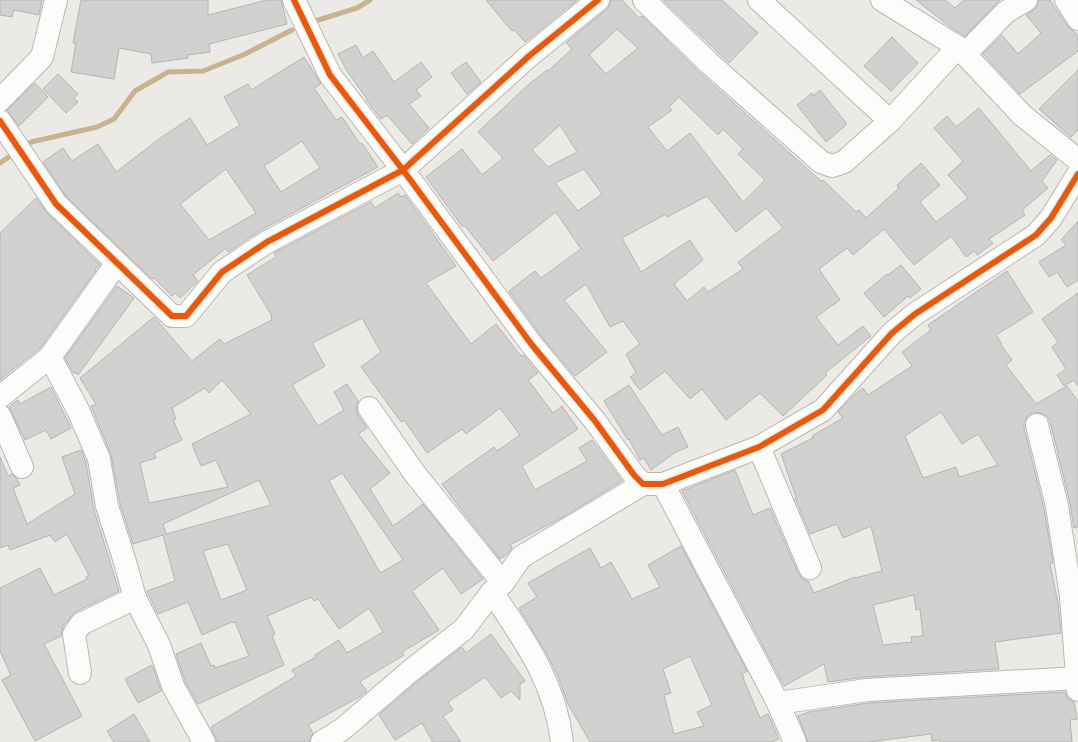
<svg xmlns="http://www.w3.org/2000/svg" width="1078" height="742" font-family="Mulish,sans-serif">
	<style>
		.lines { fill: none; stroke-linecap: round; stroke-linejoin: round }
		.stream { stroke: #c7b38d; stroke-width: 5 }
		.building { fill: #d3d1d0; stroke: #b5b4b3; fill-rule: evenodd }
		.minor-casing { stroke: #b8b7b4; stroke-width: 24 }
		.minor { stroke: #fcfcfb; stroke-width: 22 }
		.cycleway-casing { stroke: #eeebe5; stroke-width: 9 }
		.cycleway { stroke: #e8590c; stroke-width: 6 }
	</style>
	<rect width="100%" height="100%" fill="#eceae7"/>
	<g class="lines">
		<g class="stream">
			<polyline points="312,22 357,8 370,0"/>
			<polyline points="25,146 31,142 97,127 114,119 135,91 168,72 203,71 243,55 292,30"/>
			<polyline points="0,163 16,152"/>
		</g>
	</g>
	<g class="building">
		<polygon points="0,0 42,0 39,15 14,10 12,17 0,15"/>
		<polygon points="81,0 208,0 208,15 267,0 281,0 287,24 209,44 210,52 188,55 188,58 152,63 151,54 119,48 114,79 71,72 76,43 73,43"/>
		<polygon points="486,0 577,0 525,42 514,30 512,31"/>
		<path d="M611,0H622L639,18L642,16L700,73L821,181L823,180L856,212L859,210L866,218L899,188L897,185L921,163L940,185L920,202L936,222L968,198L948,175L963,161L934,128L947,116L956,127L979,108L1031,171L1050,155L1057,160L1042,181L1048,188L1022,210L1025,215L989,239L993,243L977,255L974,251L966,257L951,236L914,265L884,229L853,255L847,248L819,269L840,300L816,317L838,345L863,326L871,336L825,373L827,375L783,416L760,393L726,420L702,389L690,399L665,371L640,390L630,377L636,373L626,354L640,344L623,321L610,327L586,284L564,300L607,352L575,376L542,337L509,291L535,271L541,278L581,249L556,212L493,261L465,226H462L426,177L462,149L482,175L503,158L478,132L528,85L547,70L548,71L572,49L566,43L606,10L610,5ZM617,29L638,48L606,74L589,55ZM679,97L718,135L723,129L743,149L738,154L765,180L743,202L690,133L667,151L648,127L672,110L669,107ZM560,125L577,152L548,167L532,150ZM584,169L602,194L578,211L555,183ZM707,196L736,232L766,208L783,228L738,262L743,269L708,292L704,287L687,301L674,284L703,260L690,240L641,272L622,238L666,214L667,217Z"/>
		<polygon points="663,0 722,0 758,33 729,63"/>
		<polygon points="916,0 945,0 955,8 964,0 1000,0 965,36 948,25"/>
		<polygon points="1039,0 1050,0 1067,26 1078,35 1078,51 1020,94 983,54 1002,35 1018,54 1041,33 1026,15 1037,7"/>
		<polygon points="892,37 918,63 891,91 864,66"/>
		<polygon points="356,45 363,58 373,51 394,82 421,62 432,77 416,90 421,96 409,104 429,128 412,144 387,115 381,119 366,100 367,99 347,71 338,54"/>
		<path d="M304,57L321,84L314,88L336,120L342,117L360,144L362,143L378,167L261,230L228,252L226,248L193,275L198,281L180,298L175,293L172,296L154,278L152,279L66,196L43,162L63,148L72,161L98,144L116,172L159,139L190,118L207,145L240,125L224,97L248,84L251,90ZM302,141L320,168L281,192L264,166ZM226,169L256,213L209,240L180,204Z"/>
		<polygon points="466,62 481,82 467,94 451,73"/>
		<polygon points="1078,70 1078,130 1071,137 1039,109"/>
		<polygon points="58,74 78,94 74,98 78,102 66,113 43,89"/>
		<polygon points="35,83 48,97 19,126 7,110"/>
		<polygon points="820,90 847,124 826,142 797,105 812,93 813,96"/>
		<path d="M398,193L401,197L405,195L456,266L426,283L471,344L496,324L521,356L523,355L538,373L528,380L553,413L562,406L578,429L522,466L535,490L587,461L579,448L592,440L622,481L561,518L510,545L512,548L506,555L500,559L460,508L442,484L494,447L497,451L520,435L500,408L466,434L462,429L427,453L404,420L401,422L361,367L381,352L362,318L312,343L325,366L292,385L318,426L344,410L334,392L347,384L358,401L356,409L358,415L367,428L358,434L390,473L370,489L393,526L423,504L483,579L461,594L443,568L412,591L439,630L402,652L404,655L364,679L360,682L367,691L361,696L308,725L313,733L309,742H217L211,727L296,676L292,670L316,657L315,655L339,640L347,653L383,632L369,608L339,629L318,599L314,601L311,597L267,616L275,634L272,636L284,665L198,704L185,681L176,654L201,643L211,666L214,665L215,668L249,656L235,622L233,623L232,622L202,635L188,602L158,614L147,591L175,581L163,535L133,544L120,503L111,454L91,406L96,404L80,378L154,317L192,361L220,339L224,344L272,320L271,317L272,316L247,275L276,257L274,253L371,202L375,208ZM222,380L251,414L192,444L201,466L216,460L228,487L149,503L140,463L156,458L154,453L182,440L173,420L176,419L172,408L205,388L209,393ZM342,473L384,532L403,560L380,573L329,481ZM259,480L271,505L166,534L163,524ZM228,544L247,590L221,600L203,551Z"/>
		<polygon points="36,198 47,213 100,265 95,269 96,270 40,348 0,380 0,233"/>
		<polygon points="1078,221 1078,280 1067,287 1057,272 1049,277 1039,262 1066,245 1061,240"/>
		<polygon points="901,265 921,289 910,298 908,296 884,317 864,293 887,274 888,275"/>
		<path d="M1007,271L1033,312L996,335L1002,344L1001,345L1012,360L1006,365L1036,404L1067,386L1078,401V527L1074,528L1070,503L1050,421L1047,416L1041,413L1034,412L1028,415L1024,422V428L1044,509L1053,563L1050,564L1058,603L1061,633L995,642L999,669L866,677L828,682L824,664L784,686L682,491L735,470L753,515L770,508L798,573L802,579L808,581L814,593L855,577V578L882,571L871,526L843,538L837,524L810,534L795,498L796,497L781,454L813,438L812,436L843,418L838,412L855,394L863,388L868,395L912,366L902,352L931,330L928,325ZM941,412L962,444L978,434L998,465L959,477L956,467L923,478L905,436ZM914,595L916,610L920,609L923,636L911,637L912,642L883,645L873,605Z"/>
		<polygon points="117,286 134,298 78,375 76,372 74,374 65,358"/>
		<polygon points="1078,293 1078,386 1074,380 1064,386 1057,375 1066,369 1052,347 1058,342 1042,319"/>
		<polygon points="629,385 662,435 678,427 688,447 676,452 651,470 644,458 640,460 629,439 628,440 604,401"/>
		<polygon points="51,387 71,428 51,439 46,430 25,440 9,407 18,400 20,404"/>
		<polygon points="81,450 86,463 94,510 119,591 75,612 63,626 61,636 44,644 82,716 35,741 2,680 11,675 0,651 0,588 40,568 54,595 87,579 86,577 89,575 67,534 55,542 50,535 10,550 8,545 0,548 0,457 8,476 12,474 17,479 20,485 13,488 27,524 75,494 62,457"/>
		<path d="M681,546L747,671L742,674L744,678H743L760,718L768,714L779,739L772,742H590L568,704L558,676L548,656L519,608L537,597L528,583L590,548L601,568L611,562L632,599L660,587L648,565ZM690,656L712,705L697,712L704,726L674,734L664,695L671,693L663,669Z"/>
		<polygon points="491,634 525,681 520,684 520,700 511,691 501,698 485,677 448,702 453,710 443,716 461,742 433,742 422,723 395,740 379,715 417,682 462,647 466,653"/>
		<polygon points="152,665 161,691 138,703 125,679"/>
		<polygon points="1065,692 1067,698 1074,702 1077,719 1070,720 1072,742 940,742 939,740 932,741 931,734 868,742 808,742 798,716 809,712 868,703"/>
		<polygon points="134,714 150,742 114,742 107,731"/>
	</g>
	<g class="lines">
		<g class="minor-casing">
			<g id="minor">
				<polyline points="294,0 330,75 403,170 532,345 595,421 634,475 643,484 663,484 759,447 823,410 892,333 915,314 1036,235 1051,218 1078,174"/>
				<polyline points="644,0 709,63 821,162 832,166 844,162 890,121 958,47"/>
				<polyline points="759,0 890,121"/>
				<polyline points="882,0 958,47 1022,115 1078,160"/>
				<polyline points="1066,0 1078,19"/>
				<polyline points="965,54 1006,12 1026,0"/>
				<polyline points="0,100 42,57 56,0"/>
				<polyline points="0,121 56,204 172,316 186,316 222,272 267,242 403,170 529,56 598,0"/>
				<polyline points="50,357 78,410 99,459 107,506 125,562 135,598 159,645 173,686 204,742"/>
				<polyline points="0,397 50,357 117,263"/>
				<polyline points="369,408 415,474 503,583"/>
				<polyline points="0,416 22,467"/>
				<polyline points="1037,425 1057,506 1071,596 1078,690"/>
				<polyline points="759,447 810,568"/>
				<polyline points="663,484 778,703 795,742"/>
				<path d="M492,592C525,641 555,682 562,742"/>
				<polyline points="80,673 74,634 81,624 135,598"/>
				<polyline points="778,703 867,690 1077,678"/>
				<polyline points="322,742 344,728 409,672 464,629 492,592 503,583 521,557 643,484"/>
			</g>
		</g>
		<use href="#minor" class="minor"/>
		<g class="cycleway-casing">
			<g id="cycleway">
				<polyline points="294,0 330,75 403,170 532,345 595,421 634,475 643,484 663,484 759,447 823,410 892,333 915,314 1036,235 1051,218 1078,174"/>
				<polyline points="0,121 56,204 172,316 186,316 222,272 267,242 403,170 529,56 598,0"/>
			</g>
		</g>
		<use href="#cycleway" class="cycleway"/>
	</g>
</svg>
